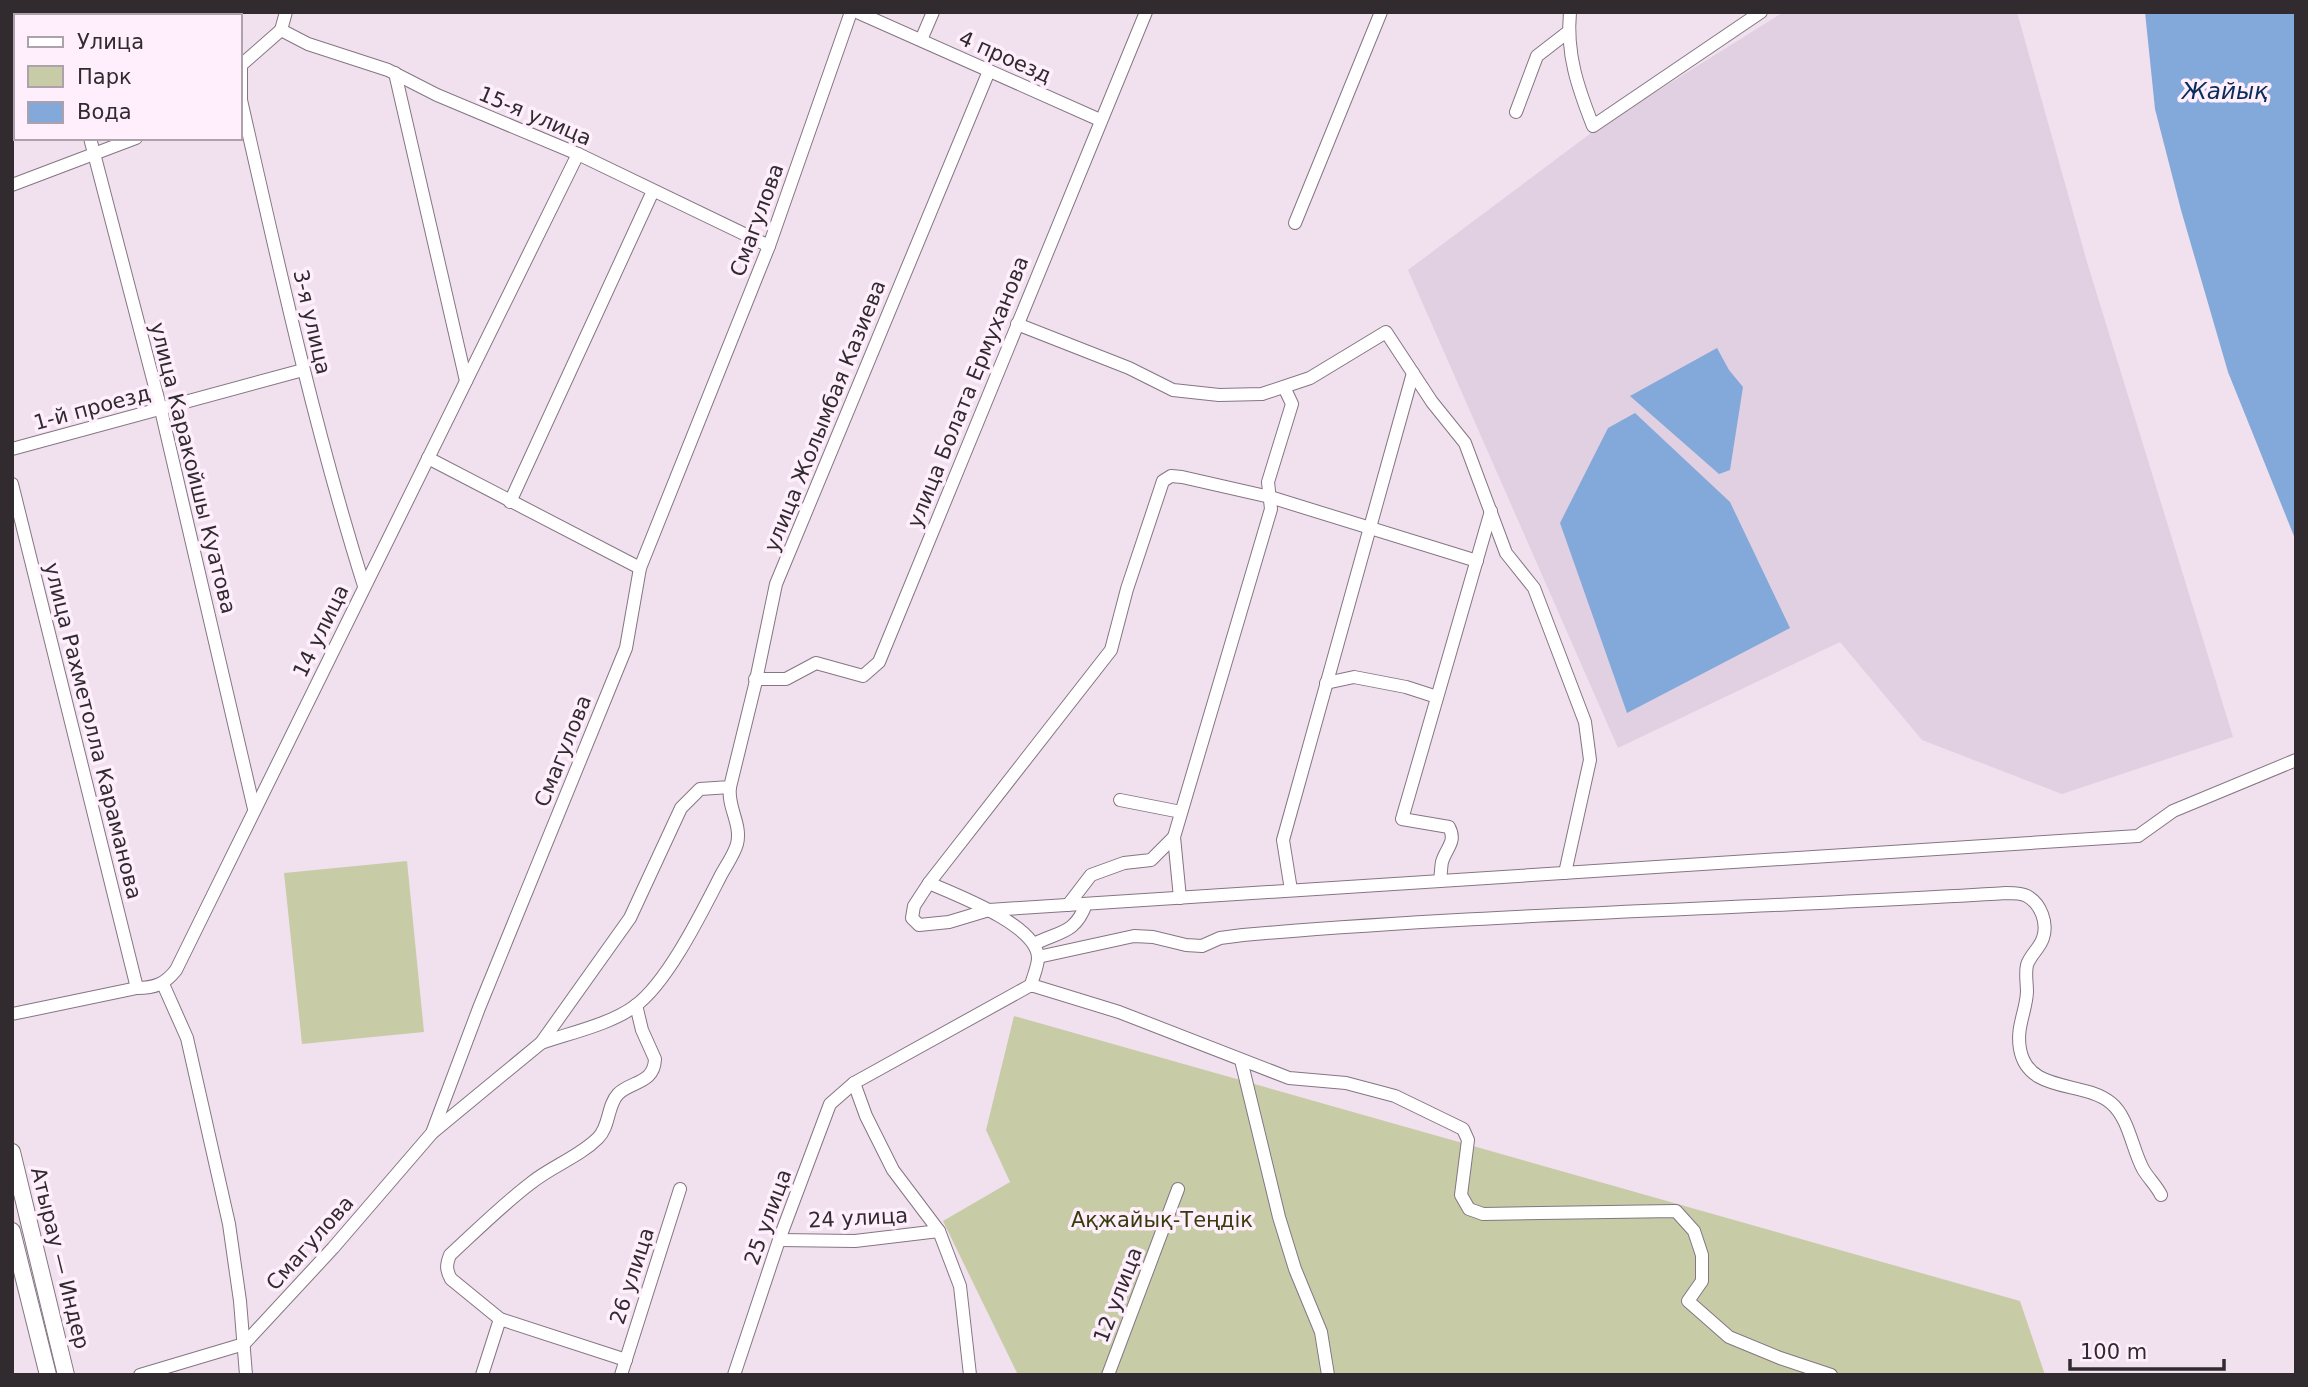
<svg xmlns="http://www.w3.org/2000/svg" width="2308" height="1387" font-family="'DejaVu Sans',sans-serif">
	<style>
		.industrial { fill: #e1d0e1 }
		.green { fill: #c7cca6 }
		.water { fill: #83a8da }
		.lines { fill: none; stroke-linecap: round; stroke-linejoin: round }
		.minor-casing { stroke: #847682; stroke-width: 14 }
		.major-casing { stroke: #847682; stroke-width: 18 }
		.minor { stroke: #fff; stroke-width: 12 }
		.major { stroke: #fff; stroke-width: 16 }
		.labels { text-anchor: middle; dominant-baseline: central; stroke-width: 7; stroke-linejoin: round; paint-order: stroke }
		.street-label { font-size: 21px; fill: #312b30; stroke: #ffeffd }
		.park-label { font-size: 21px; fill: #393d0d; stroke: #ffeffd }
		.water-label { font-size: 23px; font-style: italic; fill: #082d5a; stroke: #ffeffd }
	</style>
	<rect width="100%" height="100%" fill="#f1e1ef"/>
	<polygon class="industrial" points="2017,12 2087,262 2233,737 2062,794 1922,740 1840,642 1618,748 1408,270 1595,130 1782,13"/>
	<g class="green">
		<polygon points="407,861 424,1032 302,1044 284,873"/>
		<polygon points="1014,1016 2020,1301 2045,1375 1018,1375 943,1221 1010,1182 986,1130"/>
	</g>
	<g class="water">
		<polygon points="2145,12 2296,12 2296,541 2228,372 2181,210 2155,109"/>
		<polygon points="1717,348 1729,370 1743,387 1730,470 1719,474 1630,396"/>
		<polygon points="1635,413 1730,502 1790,628 1627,713 1560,523 1608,428"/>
	</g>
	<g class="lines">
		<g class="minor-casing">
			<g id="minor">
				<polyline points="60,12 60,16"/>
				<polyline points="857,12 1100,120"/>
				<path d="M1570,12C1566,54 1578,88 1593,126L1761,12"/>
				<polyline points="194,16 195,12"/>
				<polyline points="281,30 308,44 388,70 437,95 578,154 769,246"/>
				<polyline points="281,30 286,12"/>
				<polyline points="921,40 933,12"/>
				<path d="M241,63V100C278,263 314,427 364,586"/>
				<polyline points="240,66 281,30"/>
				<polyline points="395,73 466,381"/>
				<polyline points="1516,112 1537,56 1568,32"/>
				<polyline points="90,138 161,410 254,809"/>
				<polyline points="12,185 136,138"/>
				<polyline points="1295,223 1381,12"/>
				<polyline points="1017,324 1129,368 1173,390 1219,395 1262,394 1310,378 1386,332 1432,402 1465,443 1506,553 1534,588 1585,722 1590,760 1565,873"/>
				<polyline points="12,449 303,370"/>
				<polyline points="428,458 640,568"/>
				<polyline points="12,484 137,988"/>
				<polyline points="510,502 653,191"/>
				<polyline points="1477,561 1270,497 1182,477 1171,476 1163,481 1127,589 1111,650 929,883 914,906 912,918 919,925 949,922 989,910 2138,836 2173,811 2296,760"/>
				<polyline points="755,679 786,679 816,663 863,676 879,662 1146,12"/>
				<polyline points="1326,683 1354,677 1406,687 1437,697"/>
				<polyline points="1120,800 1181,812"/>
				<path d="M1440,880C1441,874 1441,867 1442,862C1446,848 1457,842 1449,827L1402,819L1491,511"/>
				<path d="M929,883C954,894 1038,925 1038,958C1038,966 1033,977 1031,985"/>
				<polyline points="1291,890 1283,840 1413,373"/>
				<polyline points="1180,898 1174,837 1271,509 1268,482 1292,404 1284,387"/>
				<polyline points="1068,905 1091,875 1124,863 1151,860 1174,837"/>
				<path d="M1034,944C1060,931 1075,934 1086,904"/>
				<path d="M1038,957L1134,936L1153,937L1186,945L1202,946L1220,938L1243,935C1497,913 1752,909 2006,893C2013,893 2022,893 2027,896C2041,904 2048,923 2043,938C2040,948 2030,955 2027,965C2025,974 2027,983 2027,992C2026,1012 2016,1027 2020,1049C2028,1094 2083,1080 2111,1103C2129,1118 2132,1149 2143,1169C2148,1178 2156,1185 2161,1195"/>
				<polyline points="163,984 187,1038 229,1224 240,1301 246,1375"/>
				<path d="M12,1014L137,988C155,988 165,984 176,970L578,154"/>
				<path d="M541,1043C570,1033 611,1024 635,1006C667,983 701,914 720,877C725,867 734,855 737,844C742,824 727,807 730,787"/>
				<polyline points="1241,1060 1279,1217 1295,1269 1321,1332 1328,1375"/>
				<polyline points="854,1083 866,1116 893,1170 939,1231 960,1286 970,1375"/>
				<polyline points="433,1132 541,1043 630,918 681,808 700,789 730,787 755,685 776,584 989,71"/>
				<polyline points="779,1240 855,1241 939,1231"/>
				<path d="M626,1360L500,1319L451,1279C446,1270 446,1265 450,1255C476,1231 502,1205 531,1183C552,1166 579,1157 598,1138C610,1126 607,1106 618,1094C631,1081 654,1084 655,1059L642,1030L636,1005"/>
				<polyline points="140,1375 244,1344 333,1248 432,1133 479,1008 626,648 640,568 769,246 851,12"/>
				<polyline points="482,1375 500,1319"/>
				<polyline points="621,1375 680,1189"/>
				<polyline points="734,1375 779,1240 830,1104 854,1083 1031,985 1119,1012 1289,1078 1346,1083 1395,1096 1463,1129 1468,1140 1461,1195 1469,1209 1483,1214 1676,1211 1694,1231 1702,1255 1702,1281 1688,1301 1729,1337 1780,1358 1831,1375"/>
				<polyline points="1108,1375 1178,1189"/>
			</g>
		</g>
		<g class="major-casing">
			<g id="major">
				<polyline points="12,1152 66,1375"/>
				<polyline points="12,1231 48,1375"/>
			</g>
		</g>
		<use href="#minor" class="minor"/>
		<use href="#major" class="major"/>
	</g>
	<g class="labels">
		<g class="street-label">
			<text transform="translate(1005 57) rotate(24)">4 проезд</text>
			<text transform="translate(535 116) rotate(23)">15-я улица</text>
			<text transform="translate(757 220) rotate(-70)">Смагулова</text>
			<text transform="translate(312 322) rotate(77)">3-я улица</text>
			<text transform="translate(968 392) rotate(-68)">улица Болата Ермуханова</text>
			<text transform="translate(92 408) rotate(-15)">1-й проезд</text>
			<text transform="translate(825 416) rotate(-68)">улица Жолымбая Казиева</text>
			<text transform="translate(193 468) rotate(76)">улица Каракойшы Куатова</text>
			<text transform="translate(321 631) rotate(-64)">14 улица</text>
			<text transform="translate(93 731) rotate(76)">улица Рахметолла Караманова</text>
			<text transform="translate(563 751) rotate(-68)">Смагулова</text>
			<text transform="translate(768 1217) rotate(-70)">25 улица</text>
			<text transform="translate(858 1218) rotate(-3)">24 улица</text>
			<text transform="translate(310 1243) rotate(-48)">Смагулова</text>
			<text transform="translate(60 1258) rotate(76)">Атырау — Индер</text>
			<text transform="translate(632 1276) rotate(-72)">26 улица</text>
			<text transform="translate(1118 1295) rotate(-69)">12 улица</text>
		</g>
		<g class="park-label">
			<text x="1162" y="1220">Ақжайық-Теңдік</text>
		</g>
		<g class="water-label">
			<text x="2225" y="91">Жайық</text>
		</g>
	</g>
	<rect width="2308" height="1387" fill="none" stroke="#312b30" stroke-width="28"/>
	<rect x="14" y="14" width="228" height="126" fill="#ffeffd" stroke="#ada1ab" stroke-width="2"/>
	<rect x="28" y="37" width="35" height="10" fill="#ffffff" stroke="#ada1ab" stroke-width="2"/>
	<text x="77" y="49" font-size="21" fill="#312b30">Улица</text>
	<rect x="28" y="66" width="35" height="21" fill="#c7cca6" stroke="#ada1ab" stroke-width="2"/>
	<text x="77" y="84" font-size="21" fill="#312b30">Парк</text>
	<rect x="28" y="102" width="35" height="21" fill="#83a8da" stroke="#ada1ab" stroke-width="2"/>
	<text x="77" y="119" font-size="21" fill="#312b30">Вода</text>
	<path d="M2070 1359v10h154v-10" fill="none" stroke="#312b30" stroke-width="3.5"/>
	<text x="2080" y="1359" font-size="21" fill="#312b30" stroke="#ffeffd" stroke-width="5" paint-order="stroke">100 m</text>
</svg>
